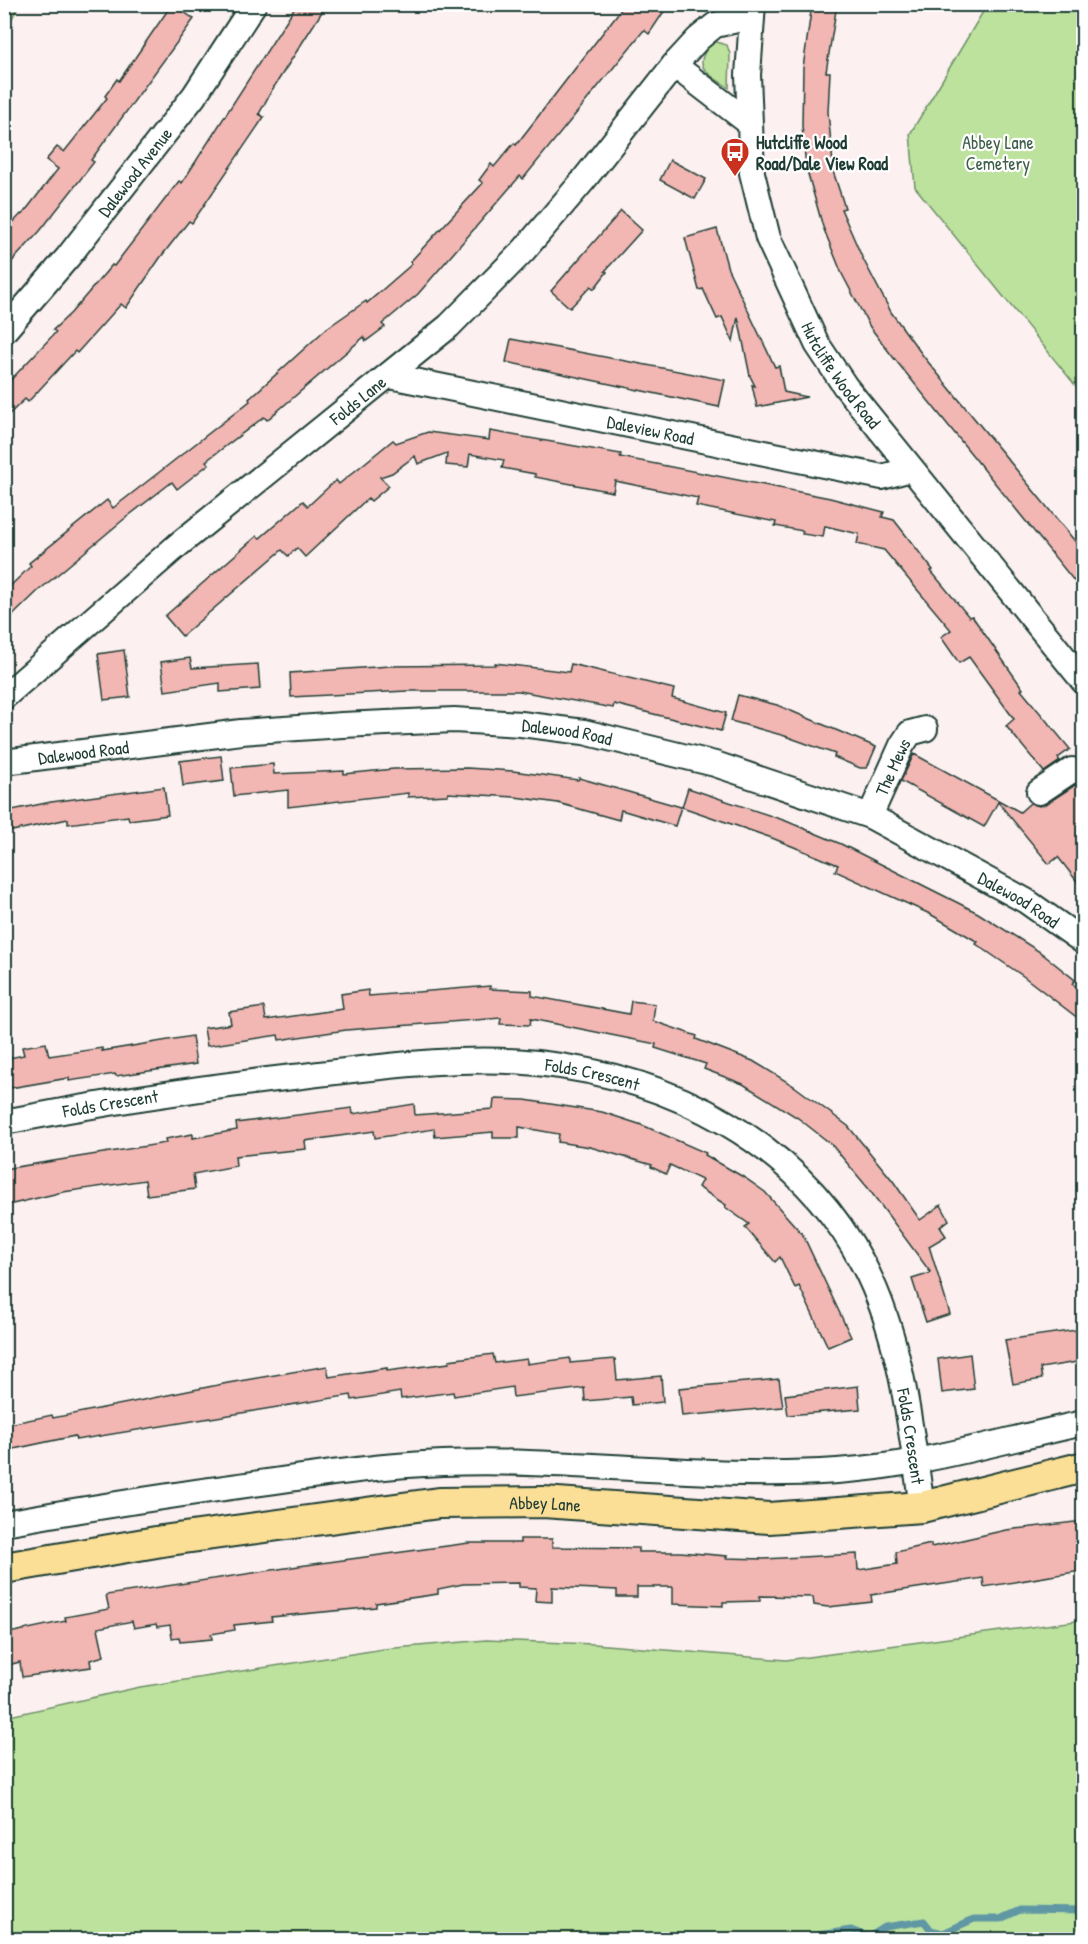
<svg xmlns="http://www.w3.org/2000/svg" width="1088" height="1944" font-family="'Patrick Hand',sans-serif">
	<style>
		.green { fill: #bce29d; stroke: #6e9068; stroke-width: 1.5 }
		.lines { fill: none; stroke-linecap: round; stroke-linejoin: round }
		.stream { stroke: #6097a4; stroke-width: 7 }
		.building { fill: #f2b6b3; stroke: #1f3d34; stroke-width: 1.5 }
		.minor-casing { stroke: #1f3d34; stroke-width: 28 }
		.major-casing { stroke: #1f3d34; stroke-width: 34 }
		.minor { stroke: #fff; stroke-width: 24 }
		.major { stroke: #fbdf96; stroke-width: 30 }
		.labels { text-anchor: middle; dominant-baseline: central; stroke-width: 4.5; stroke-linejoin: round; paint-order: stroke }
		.poi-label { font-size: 18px; font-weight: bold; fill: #1f3d34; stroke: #fff; text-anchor: start }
		.park-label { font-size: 18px; fill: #3e5e49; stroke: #fff }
		.street-label { font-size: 18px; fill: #1f3d34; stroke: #fff }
	</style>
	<rect width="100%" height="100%" fill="#fcf0f0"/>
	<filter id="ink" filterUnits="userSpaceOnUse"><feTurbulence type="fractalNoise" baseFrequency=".0167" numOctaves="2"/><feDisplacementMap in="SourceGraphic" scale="12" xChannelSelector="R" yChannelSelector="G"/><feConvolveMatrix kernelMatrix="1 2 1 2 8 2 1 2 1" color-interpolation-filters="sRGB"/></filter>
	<g filter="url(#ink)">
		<g class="green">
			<polygon points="5,4 19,5 5,32 4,5"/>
			<polygon points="987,5 1083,5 1083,395 915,187 910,134"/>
			<path d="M713,41L727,45L730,54L729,88C706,72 690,67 713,41Z"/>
			<polygon points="1083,1620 1083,1939 5,1939 5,1717 140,1687 384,1649 486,1640 594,1644 786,1660"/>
		</g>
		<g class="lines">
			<polyline class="stream" points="786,1940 851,1930 869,1937 885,1927 924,1921 931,1930 943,1933 974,1919 1000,1919 1020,1910 1084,1911"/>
		</g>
		<g class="building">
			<polygon points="172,4 194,19 91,160 94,162 40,231 4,270 4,232 21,214 22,215 58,169 46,160 57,147 64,152 107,98 105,96 117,79 119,81"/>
			<polygon points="297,4 327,4 272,90 259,114 264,117 192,223 189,221 160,258 126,308 121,304 77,353 75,351 28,402 25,399 4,419 4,387 56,332 53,330 71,313 112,265 114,266 179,181 182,183"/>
			<polygon points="625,4 669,4 649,34 644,30 523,179 520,176 418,294 382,324 385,327 366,341 364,337 267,420 264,417 206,461 209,464 177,489 172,482 123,520 38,591 4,624 4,592 31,566 29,563 107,500 113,508 162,470 250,401 249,399 327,328 366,301 367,303 412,264 410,262 483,183 479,180 491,164 494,167 514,143 516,145"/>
			<polygon points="812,4 837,4 826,72 830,72 828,112 834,174 845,208 841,209 862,257 891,312 924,357 1083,551 1083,592 893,357 870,327 842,274 823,227 806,167 802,126 803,68"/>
			<polygon points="670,160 706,179 695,199 660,180"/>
			<polygon points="621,211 642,230 605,271 607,272 594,289 591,286 570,308 551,291"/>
			<polygon points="717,229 728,269 775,367 779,366 784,392 807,397 757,407 752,385 755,386 750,376 738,317 733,341 722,317 717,319 703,289 699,290 685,238"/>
			<polygon points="511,339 725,380 719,407 506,362"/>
			<polygon points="490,431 621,454 620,457 830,498 884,512 882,517 894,520 933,570 931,571 969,617 972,616 1023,689 1021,690 1070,749 1058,758 1060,761 1044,772 1006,726 1014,719 969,657 959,663 941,637 951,630 884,550 857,544 859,534 825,526 823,537 802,534 803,531 775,526 776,522 696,506 698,498 615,481 613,492 535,477 535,474 502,468 504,460 470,454 468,467 446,465 447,453 418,464 415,456 392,473 380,477 389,486 371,501 368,498 305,557 297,548 288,556 282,550 182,636 165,616 257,536 260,538 303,501 308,506 336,480 339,484 393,440 396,443 428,432 489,440"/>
			<polygon points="124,650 130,697 104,700 98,654"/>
			<polygon points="190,658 192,668 258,664 260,689 220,692 220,683 165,691 161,662"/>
			<polygon points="495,663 569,672 571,664 588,668 674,689 672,698 726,713 721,731 614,704 613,708 519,691 407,691 291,697 290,673 390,666 495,665"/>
			<polygon points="738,695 777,705 876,747 867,768 860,768 834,757 835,754 785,736 731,721"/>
			<polygon points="914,754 1020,812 1030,803 1039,806 1046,804 1075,785 1081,786 1083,790 1083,889 1058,857 1049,864 998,802 984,827 901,781"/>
			<polygon points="221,756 224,781 183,786 180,761"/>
			<polygon points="273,764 274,774 344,771 344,774 394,769 467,768 513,771 578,780 579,778 681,807 675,826 621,810 619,820 558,803 515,797 448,793 448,795 408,797 408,793 288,807 288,790 234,796 231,768"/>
			<polygon points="164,787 168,815 129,820 128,816 68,824 68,819 12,831 7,811 51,802"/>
			<polygon points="688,788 786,821 841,844 978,913 1040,952 1075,980 1072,984 1083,991 1083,1022 1023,976 976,944 978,942 930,914 835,871 838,865 772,838 682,807"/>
			<polygon points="490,986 490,989 532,991 532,996 629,1014 631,1001 655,1004 653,1021 697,1036 696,1039 753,1061 794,1086 848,1126 893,1181 920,1220 941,1205 949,1220 940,1227 946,1236 929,1246 950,1314 926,1322 912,1279 931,1273 868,1188 831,1144 798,1118 743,1084 704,1069 706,1064 655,1048 656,1044 531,1019 530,1025 500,1024 501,1018 346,1030 279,1040 278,1035 207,1046 204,1028 231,1024 229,1012 264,1007 266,1020 343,1009 341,994 368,990 369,996"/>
			<polygon points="192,1036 196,1064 116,1076 115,1074 69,1081 69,1078 4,1089 4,1059 24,1055 22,1047 46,1043 49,1056 102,1048 102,1051"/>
			<polygon points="494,1099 525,1100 602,1112 642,1125 706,1153 705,1155 745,1178 765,1192 803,1235 851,1337 828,1347 799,1286 795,1288 780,1257 775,1262 745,1227 749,1224 725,1207 726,1205 698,1187 702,1180 670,1165 666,1174 651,1167 652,1165 590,1147 558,1142 559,1134 519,1127 519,1138 493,1138 493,1132 435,1137 434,1129 375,1138 374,1131 305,1141 306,1149 235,1156 236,1166 193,1174 195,1189 147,1195 145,1180 63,1192 4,1206 4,1169 166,1143 165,1139 193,1134 193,1138 237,1130 236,1123 352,1108 353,1114 414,1104 415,1115 493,1109"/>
			<polygon points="1083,1329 1083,1361 1040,1368 1042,1379 1013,1384 1005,1340"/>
			<polygon points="493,1354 495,1363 527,1359 527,1364 570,1358 570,1363 615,1359 617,1380 661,1376 663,1402 632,1405 631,1397 585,1401 584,1388 513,1397 512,1387 454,1396 453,1392 401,1399 400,1392 352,1400 351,1395 76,1440 75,1436 4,1451 4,1425 52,1415 53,1418 228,1383 327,1366 329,1377 387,1368 387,1371 449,1363 449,1360"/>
			<polygon points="970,1354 974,1389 942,1393 938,1359"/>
			<polygon points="779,1379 783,1407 682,1416 679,1388"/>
			<polygon points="858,1386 860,1409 788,1415 785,1395"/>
			<polygon points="1083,1521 1083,1562 1079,1562 1081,1571 984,1587 983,1578 871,1595 872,1602 828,1607 814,1605 813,1597 760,1596 760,1601 723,1602 723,1606 673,1604 673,1587 637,1587 637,1597 617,1597 617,1590 552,1587 552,1602 535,1601 536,1588 519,1587 519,1583 463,1584 438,1589 438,1594 376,1603 376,1607 271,1617 272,1621 234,1625 235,1630 211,1634 212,1639 180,1642 179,1637 172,1638 170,1625 157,1627 156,1624 134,1628 132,1621 98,1628 104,1656 90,1660 91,1667 22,1677 20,1662 4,1666 4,1634 66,1621 65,1617 109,1609 106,1595 299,1566 469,1543 520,1543 520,1539 552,1539 552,1547 638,1548 638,1552 680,1552 727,1556 726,1558 764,1559 857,1554 858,1570 897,1564 896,1552 931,1544 931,1547 1006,1530"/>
		</g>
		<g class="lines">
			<g class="minor-casing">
				<g id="minor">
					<path id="s1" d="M753,4L748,75L752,173L768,238L817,344L845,386L1084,682"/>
					<polyline points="674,65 748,122"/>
					<path id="s2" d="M4,331L68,257L194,96L254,4"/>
					<path id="s3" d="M390,376L882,477L911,469"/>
					<path id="s4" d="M4,697L178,545L449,326L524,250L582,182L674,65L698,39L715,25L750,17"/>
					<path id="s5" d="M4,762L241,732L342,725L454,720L521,724L584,732L715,764L870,816L1026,901L1084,942"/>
					<polyline points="1039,792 1072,770 1084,772"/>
					<path id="s6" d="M870,816L902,745L910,733L925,729"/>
					<path id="s7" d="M4,1122C100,1103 197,1088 293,1077C373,1068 457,1055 537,1063C671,1077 799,1142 863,1264C902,1338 910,1426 922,1507"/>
					<path d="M4,1523C94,1507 184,1493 275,1481C331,1473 387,1465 443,1463C574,1458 706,1480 837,1471C920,1466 1003,1440 1084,1423"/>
				</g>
			</g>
			<g class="major-casing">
				<g id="major">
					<path id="s8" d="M4,1568L162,1541L439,1503L543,1502L769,1518L922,1507L1084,1467"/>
				</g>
			</g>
			<use href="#minor" class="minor"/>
			<use href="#major" class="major"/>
		</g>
	</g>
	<defs>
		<g id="bus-pin" transform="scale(1.5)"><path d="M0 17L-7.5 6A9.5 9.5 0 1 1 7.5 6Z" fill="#c8321e" stroke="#fff"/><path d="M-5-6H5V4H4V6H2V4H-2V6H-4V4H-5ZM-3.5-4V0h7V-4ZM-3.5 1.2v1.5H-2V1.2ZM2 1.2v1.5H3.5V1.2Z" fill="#fff"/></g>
	</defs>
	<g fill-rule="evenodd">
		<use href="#bus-pin" x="735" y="152"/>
	</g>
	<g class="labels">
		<g class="poi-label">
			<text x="756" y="142">Hutcliffe Wood<tspan x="756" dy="21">Road/Dale View Road</tspan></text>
		</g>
		<g class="park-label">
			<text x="998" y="142">Abbey Lane<tspan x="998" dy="21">Cemetery</tspan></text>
		</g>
		<g class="street-label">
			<text stroke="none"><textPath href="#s2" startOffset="206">Dalewood Avenue</textPath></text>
			<text stroke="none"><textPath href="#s1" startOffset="392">Hutcliffe Wood Road</textPath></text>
			<text stroke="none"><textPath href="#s4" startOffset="462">Folds Lane</textPath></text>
			<text stroke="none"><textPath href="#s3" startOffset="266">Daleview Road</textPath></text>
			<text stroke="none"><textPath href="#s5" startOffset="566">Dalewood Road</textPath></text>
			<text stroke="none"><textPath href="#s5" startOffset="80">Dalewood Road</textPath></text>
			<text stroke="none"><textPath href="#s6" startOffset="54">The Mews</textPath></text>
			<text stroke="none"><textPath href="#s5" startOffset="1052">Dalewood Road</textPath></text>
			<text stroke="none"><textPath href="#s7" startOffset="594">Folds Crescent</textPath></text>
			<text stroke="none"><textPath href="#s7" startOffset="108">Folds Crescent</textPath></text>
			<text stroke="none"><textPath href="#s7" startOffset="1116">Folds Crescent</textPath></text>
			<text stroke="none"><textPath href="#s8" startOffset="546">Abbey Lane</textPath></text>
		</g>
	</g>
	<rect width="1088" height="1944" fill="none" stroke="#fff" stroke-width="24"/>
	<rect x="12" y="12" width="1064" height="1920" fill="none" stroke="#1f3d34" stroke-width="2" filter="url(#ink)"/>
</svg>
